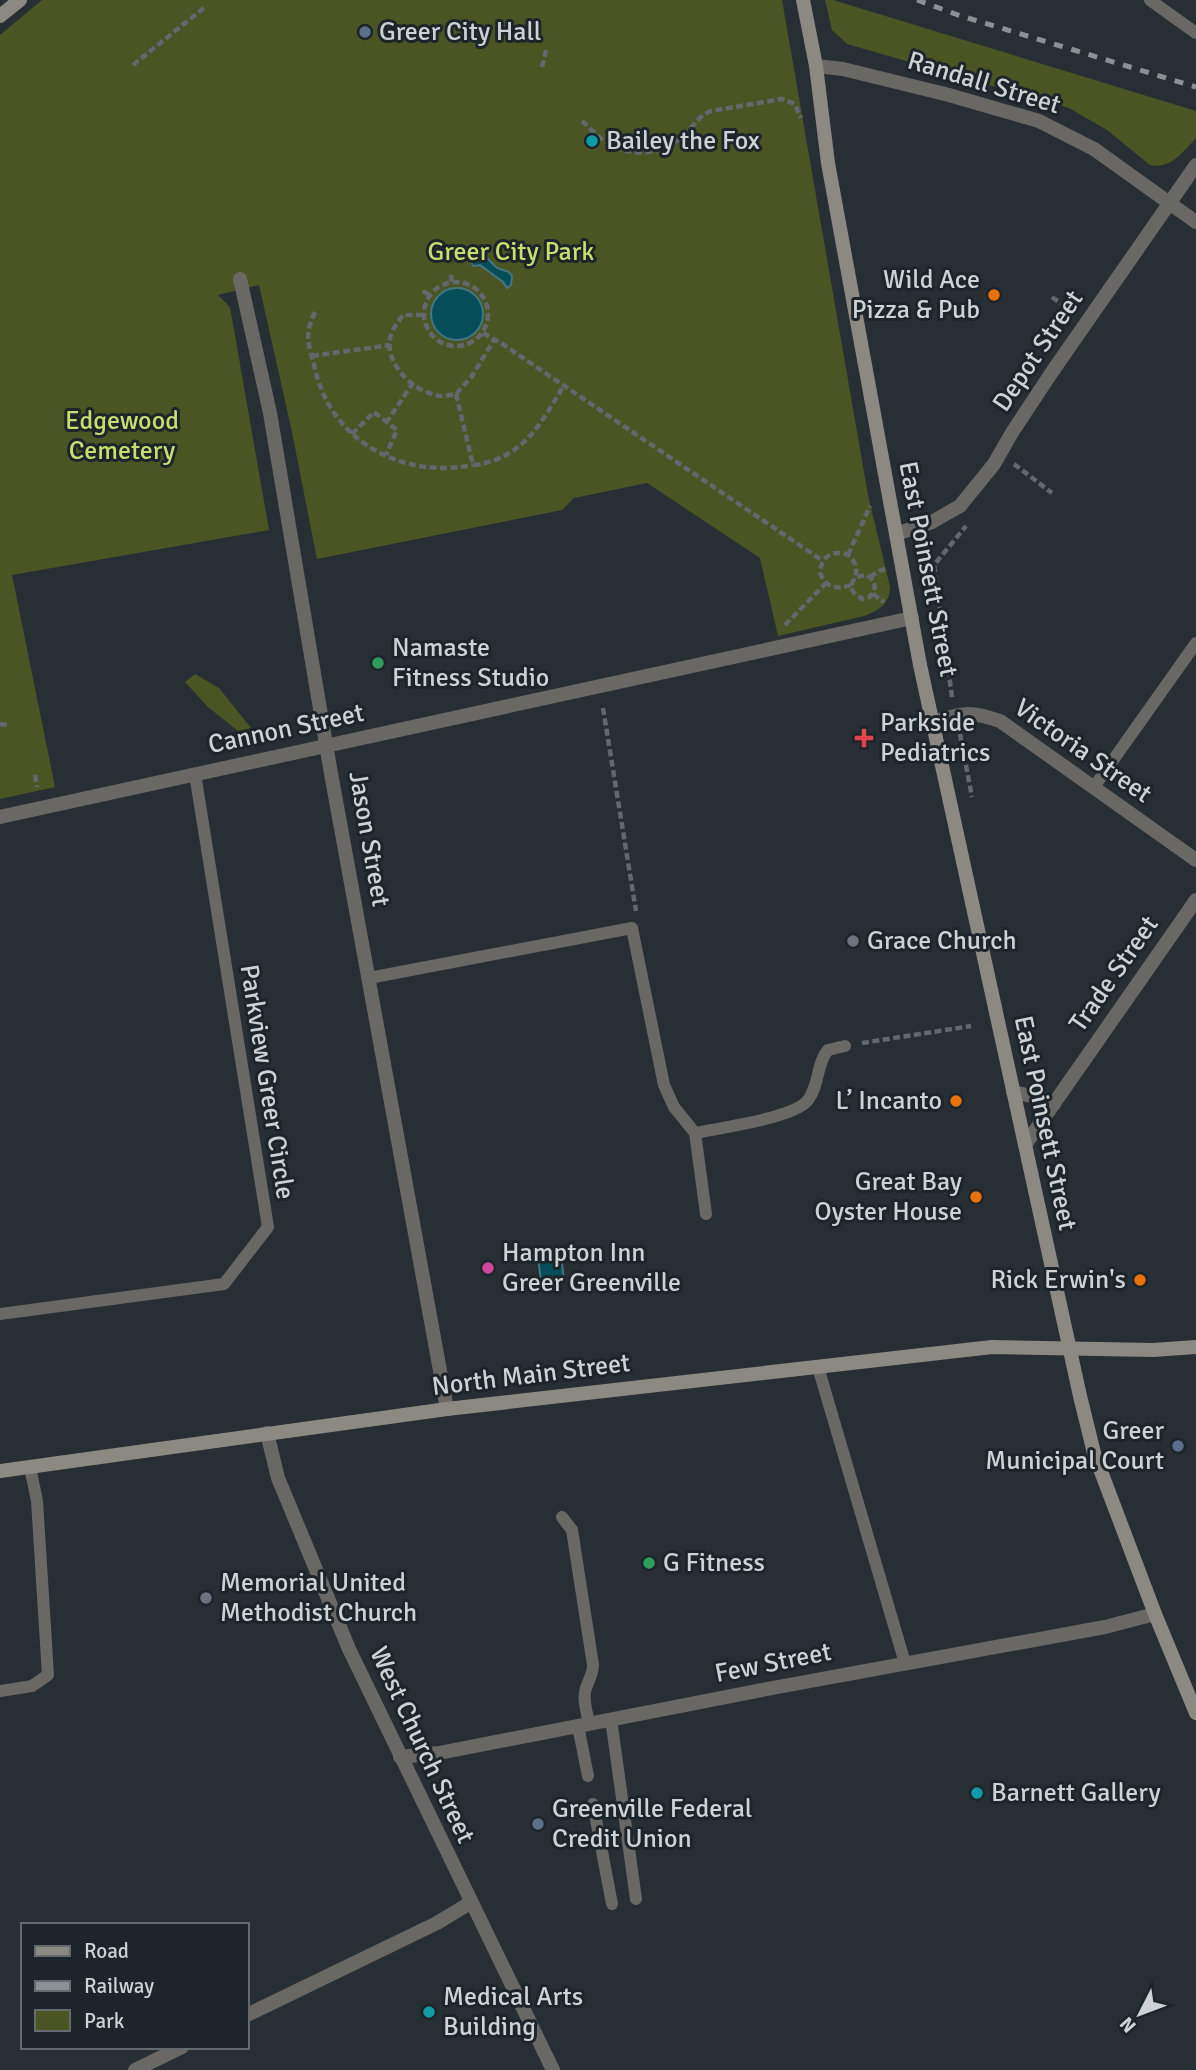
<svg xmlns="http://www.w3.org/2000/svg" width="1196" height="2070" font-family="Signika,sans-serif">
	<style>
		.green { fill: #4b5524 }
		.water { fill: #074e5b; stroke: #437680; stroke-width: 2 }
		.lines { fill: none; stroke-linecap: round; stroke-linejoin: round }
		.path { stroke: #62686c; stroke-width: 4.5; stroke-dasharray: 7 3.5; stroke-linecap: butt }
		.service { stroke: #6a6865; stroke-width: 12 }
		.minor { stroke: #6a6865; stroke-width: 14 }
		.secondary { stroke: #8c8983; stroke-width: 14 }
		.rail { stroke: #8b9094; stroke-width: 5; stroke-dasharray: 9 9; stroke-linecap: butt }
		.service-dot { fill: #5c6f8a; stroke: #1e252a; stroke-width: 2.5 }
		.culture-dot { fill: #0f9aa8; stroke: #1e252a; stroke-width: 2.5 }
		.food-dot { fill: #e8710a; stroke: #1e252a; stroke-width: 2.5 }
		.leisure-dot { fill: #2e9e5b; stroke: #1e252a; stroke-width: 2.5 }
		.health-dot { fill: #e0444e; stroke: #1e252a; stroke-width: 2.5 }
		.worship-dot { fill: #6b7280; stroke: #1e252a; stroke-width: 2.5 }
		.hotel-dot { fill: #d1479c; stroke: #1e252a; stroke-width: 2.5 }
		.labels { text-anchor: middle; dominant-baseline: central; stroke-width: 6; stroke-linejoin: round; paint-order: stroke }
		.poi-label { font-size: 26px; fill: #ced2d5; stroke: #1e252a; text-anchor: start }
		.street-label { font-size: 26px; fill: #ced2d5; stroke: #1e252a }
		.park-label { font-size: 26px; fill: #c8df6f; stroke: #1e252a }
	</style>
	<rect width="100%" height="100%" fill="#282f34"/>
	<g class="green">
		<path d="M42,0H782L868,495L890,587C890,603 879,611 864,616L778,636L760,558L647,483L574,498L562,510L317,559L292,432L259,285L218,295L230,307L269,530L12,575L55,787L0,799V35Z"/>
		<path d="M825,0H833L1196,111V138C1184,151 1170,170 1150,165L1107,130L1069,108L847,44L832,30Z"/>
		<polygon points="195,674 219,688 251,728 238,731 208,707 185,682"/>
	</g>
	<g class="water">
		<polygon points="484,255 497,268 509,272 512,276 511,285 507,288 503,282 480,265 473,266 471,261 476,256"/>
		<circle cx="457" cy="314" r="26"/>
		<polygon points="560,1247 564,1280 541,1282 537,1249"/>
	</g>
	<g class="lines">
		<g class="path">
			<polyline points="133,65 205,7"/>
			<polyline points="542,67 547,47"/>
			<path d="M582,121C590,128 598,137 607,143C631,158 662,155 683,136C693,127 698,116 711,111L782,99L795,104L801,118"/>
			<polyline points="451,275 452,282"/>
			<circle cx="456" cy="314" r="32"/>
			<polyline points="423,291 429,295"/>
			<polyline points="1052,297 1063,305"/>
			<path d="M315,312C303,338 309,342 315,369C332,442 402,479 473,465"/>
			<path d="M423,315H403C398,322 391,330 390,339C386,366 414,392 440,396C445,396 451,395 456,394L472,376L494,340"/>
			<polyline points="483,333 501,343 823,561"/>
			<polyline points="312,356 390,345"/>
			<path d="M456,394L473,465H476C525,456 540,425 564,385"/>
			<polyline points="386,423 413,383"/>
			<polyline points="352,434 374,412 397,430 386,455"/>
			<polyline points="1014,464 1052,493"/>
			<polyline points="848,555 870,506"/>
			<polyline points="870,577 879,571 885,569"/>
			<path d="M851,585C837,590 826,588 820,573C821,556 833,549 848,555C859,564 858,574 851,585L853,592L862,599L870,597L875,587L873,580L867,575L856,577"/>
			<polyline points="873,594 884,602"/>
			<polyline points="785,625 826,583"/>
			<polyline points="952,697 934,565 966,526"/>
			<polyline points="603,708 636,911"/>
			<polyline points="0,724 8,725"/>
			<polyline points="960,734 972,797"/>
			<polyline points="35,775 37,787"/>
			<polyline points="862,1043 971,1026"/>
		</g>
		<g class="service">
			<polyline points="1150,0 1196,33"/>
			<polyline points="1094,787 1196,643"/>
			<polyline points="369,978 632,928 664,1085 674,1107 695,1133 706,1214"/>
			<path d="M695,1133C719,1128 795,1118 808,1100C820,1084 816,1064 828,1050L845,1046"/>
			<polyline points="0,1314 224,1284 268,1227 195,774"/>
			<polyline points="818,1367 905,1663"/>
			<path d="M562,1517L572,1530L593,1665C593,1674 589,1679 586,1688C582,1699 587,1712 589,1723"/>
			<polyline points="0,1691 32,1686 48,1675 37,1501 30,1467"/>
			<polyline points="611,1719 636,1899"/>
			<polyline points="578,1726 588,1776"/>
			<polyline points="593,1804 612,1904"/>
		</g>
		<g class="minor">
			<polyline points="816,66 843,69 949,95 1039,121 1094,149 1196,222"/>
			<polyline points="240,279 270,413 330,768 447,1409"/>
			<polyline points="896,534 932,522 960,506 994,464 1013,431 1052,372 1196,165"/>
			<path d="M933,722C964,713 968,710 1000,721L1196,860"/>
			<polyline points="0,817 912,618"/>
			<polyline points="1013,1092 1041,1098 1054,1104"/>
			<polyline points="1025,1145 1196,900"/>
			<polyline points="267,1433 278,1478 349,1649 553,2070"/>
			<polyline points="400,1757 439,1753 767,1689 1105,1627 1155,1614"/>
			<polyline points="247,2015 437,1923 470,1903"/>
			<polyline points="135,2070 182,2047"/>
		</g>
		<g class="secondary">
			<polyline points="803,0 816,66 828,163 920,665 1080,1396 1094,1453 1155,1614 1196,1713"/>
			<polyline points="0,16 20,0"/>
			<polyline points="0,1471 447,1409 992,1347 1153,1350 1196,1347"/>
		</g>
		<polyline class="rail" points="917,0 958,15 1196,87"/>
	</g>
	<g class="service-dot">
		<circle cx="365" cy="32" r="7"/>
		<circle cx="1178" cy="1446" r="7"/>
		<circle cx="538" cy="1824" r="7"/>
	</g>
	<g class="culture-dot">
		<circle cx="592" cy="141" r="7"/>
		<circle cx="977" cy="1793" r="7"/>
		<circle cx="429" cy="2012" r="7"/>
	</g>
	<g class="food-dot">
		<circle cx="994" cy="295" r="7"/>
		<circle cx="956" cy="1101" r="7"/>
		<circle cx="976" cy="1197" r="7"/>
		<circle cx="1140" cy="1280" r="7"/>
	</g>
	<g class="leisure-dot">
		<circle cx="378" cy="663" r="7"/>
		<circle cx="649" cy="1563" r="7"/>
	</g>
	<path class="health-dot" d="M860.5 727.5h7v7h7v7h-7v7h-7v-7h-7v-7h7z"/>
	<g class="worship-dot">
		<circle cx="853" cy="941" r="7"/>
		<circle cx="206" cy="1598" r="7"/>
	</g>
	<circle class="hotel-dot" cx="488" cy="1268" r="7"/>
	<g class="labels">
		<g class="poi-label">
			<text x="379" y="32">Greer City Hall</text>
			<text x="606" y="141">Bailey the Fox</text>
			<text x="980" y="280" text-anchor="end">Wild Ace<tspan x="980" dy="30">Pizza &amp; Pub</tspan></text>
			<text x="392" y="648">Namaste<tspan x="392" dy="30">Fitness Studio</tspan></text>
			<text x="880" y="723">Parkside<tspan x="880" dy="30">Pediatrics</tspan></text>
			<text x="867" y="941">Grace Church</text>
			<text x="942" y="1101" text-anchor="end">L’ Incanto</text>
			<text x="962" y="1182" text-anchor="end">Great Bay<tspan x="962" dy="30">Oyster House</tspan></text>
			<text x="502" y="1253">Hampton Inn<tspan x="502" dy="30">Greer Greenville</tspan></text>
			<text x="1126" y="1280" text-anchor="end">Rick Erwin's</text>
			<text x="1164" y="1431" text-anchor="end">Greer<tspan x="1164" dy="30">Municipal Court</tspan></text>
			<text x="663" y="1563">G Fitness</text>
			<text x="220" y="1583">Memorial United<tspan x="220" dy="30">Methodist Church</tspan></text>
			<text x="991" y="1793">Barnett Gallery</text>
			<text x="552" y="1809">Greenville Federal<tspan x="552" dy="30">Credit Union</tspan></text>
			<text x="443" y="1997">Medical Arts<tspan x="443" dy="30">Building</tspan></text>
		</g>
		<g class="street-label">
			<text transform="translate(984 83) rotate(17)">Randall Street</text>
			<text transform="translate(1038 351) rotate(-56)">Depot Street</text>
			<text transform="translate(928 569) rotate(79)">East Poinsett Street</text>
			<text transform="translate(286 729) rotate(-12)">Cannon Street</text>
			<text transform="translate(1083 751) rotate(35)">Victoria Street</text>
			<text transform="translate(369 839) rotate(80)">Jason Street</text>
			<text transform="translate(1114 974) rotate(-55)">Trade Street</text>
			<text transform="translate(267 1082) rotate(81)">Parkview Greer Circle</text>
			<text transform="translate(1045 1123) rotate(78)">East Poinsett Street</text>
			<text transform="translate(531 1375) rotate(-7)">North Main Street</text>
			<text transform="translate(773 1663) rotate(-11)">Few Street</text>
			<text transform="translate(422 1745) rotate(65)">West Church Street</text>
		</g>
		<g class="park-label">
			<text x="511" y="252">Greer City Park</text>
			<text x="122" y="421">Edgewood<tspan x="122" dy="30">Cemetery</tspan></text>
		</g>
	</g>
	<rect x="21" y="1923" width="228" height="126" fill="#1e252a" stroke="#646a6e" stroke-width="2"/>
	<rect x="35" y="1946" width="35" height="10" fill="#8c8983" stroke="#646a6e" stroke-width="2"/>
	<text x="84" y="1958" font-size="21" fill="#ced2d5">Road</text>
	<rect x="35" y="1981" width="35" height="10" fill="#8b9094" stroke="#646a6e" stroke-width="2"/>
	<text x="84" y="1993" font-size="21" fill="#ced2d5">Railway</text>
	<rect x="35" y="2010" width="35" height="21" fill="#4b5524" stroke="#646a6e" stroke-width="2"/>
	<text x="84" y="2028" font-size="21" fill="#ced2d5">Park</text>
	<g transform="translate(1140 2014) rotate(228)" stroke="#1e252a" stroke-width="5" paint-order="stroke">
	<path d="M0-5L12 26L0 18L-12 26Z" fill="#ced2d5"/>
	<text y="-10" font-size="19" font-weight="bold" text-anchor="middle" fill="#ced2d5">N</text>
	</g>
</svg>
